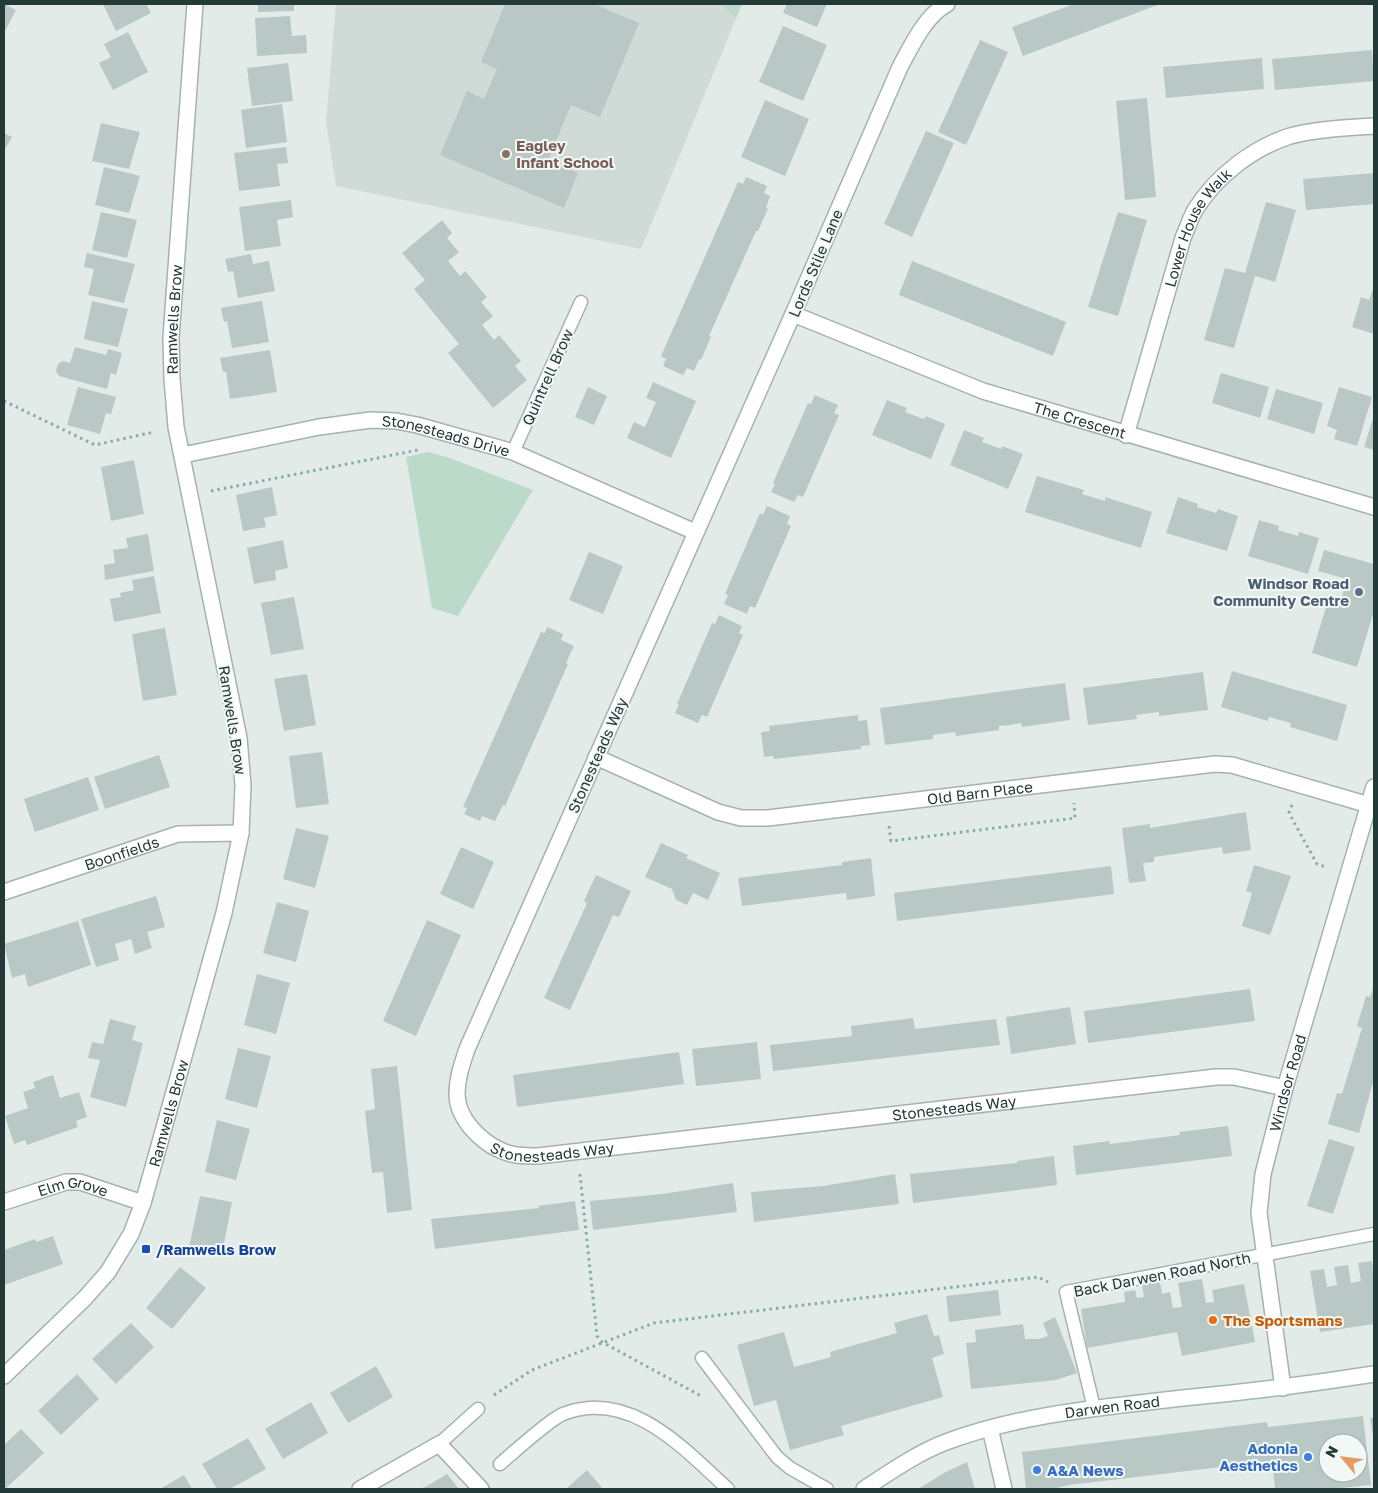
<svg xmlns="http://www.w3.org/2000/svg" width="1378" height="1493" font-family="'Golos Text',sans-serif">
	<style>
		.built { fill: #d0dbd8 }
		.green { fill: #bcdaca }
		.building { fill: #bac8c5; fill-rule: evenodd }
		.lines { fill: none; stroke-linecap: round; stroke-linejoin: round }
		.lane-casing { stroke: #a5b2b0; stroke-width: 15 }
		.street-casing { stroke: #a5b2b0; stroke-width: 18 }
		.secondary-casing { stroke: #a1b6b2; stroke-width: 18 }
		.path { stroke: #85aca7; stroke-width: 3; stroke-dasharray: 2.5 4; stroke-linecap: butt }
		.lane { stroke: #fff; stroke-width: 12 }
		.street { stroke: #fff; stroke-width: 15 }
		.secondary { stroke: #fff; stroke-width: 15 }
		.education-dot { fill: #8d6e63; stroke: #f2f8f6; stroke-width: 2 }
		.service-dot { fill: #5c6f8a; stroke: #f2f8f6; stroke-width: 2 }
		.transit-dot { fill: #1a4fb4; stroke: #f2f8f6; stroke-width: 2 }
		.food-dot { fill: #e8710a; stroke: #f2f8f6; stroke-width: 2 }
		.shop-dot { fill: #3f7fe0; stroke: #f2f8f6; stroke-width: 2 }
		.labels { text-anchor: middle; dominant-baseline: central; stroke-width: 4; stroke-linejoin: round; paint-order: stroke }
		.education-label { font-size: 15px; font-weight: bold; fill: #785e54; stroke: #f2f8f6; text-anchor: start }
		.street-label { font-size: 15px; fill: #233a38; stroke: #f2f8f6 }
		.service-label { font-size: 15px; font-weight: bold; fill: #4e5e75; stroke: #f2f8f6; text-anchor: end }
		.transit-label { font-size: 15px; font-weight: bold; fill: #164399; stroke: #f2f8f6; text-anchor: start }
		.food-label { font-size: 15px; font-weight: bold; fill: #c56008; stroke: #f2f8f6; text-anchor: start }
		.shop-label { font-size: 15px; font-weight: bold; fill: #366cbe; stroke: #f2f8f6; text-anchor: end }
	</style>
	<rect width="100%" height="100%" fill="#e2ebe8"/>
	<polygon class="built" points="336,4 742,4 641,249 336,186 326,122"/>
	<g class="green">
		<polygon points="720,4 742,4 736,18"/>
		<polygon points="428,452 450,458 533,490 458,616 432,608 406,457"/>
	</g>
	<g class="building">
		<polygon points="4,4 16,10 4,33"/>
		<polygon points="103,4 146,4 151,13 116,31"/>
		<polygon points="258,4 294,4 294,11 258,12"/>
		<polygon points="505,4 594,4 639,23 600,117 571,105 548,160 578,173 564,208 440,155 467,91 484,99 497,69 481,62"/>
		<polygon points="787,4 827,4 817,27 783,13"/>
		<polygon points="1074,4 1160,4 1023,56 1012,27"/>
		<polygon points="290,16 292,36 306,35 307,53 257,56 255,18"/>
		<polygon points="783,26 827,45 803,101 759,82"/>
		<polygon points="128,32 148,72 113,90 99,63 111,57 104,44"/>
		<polygon points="980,40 1008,52 966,145 938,132"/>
		<polygon points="1372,50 1374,81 1275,90 1272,59"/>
		<polygon points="1262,58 1264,89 1166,98 1163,67"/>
		<polygon points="288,63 293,101 252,106 247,68"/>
		<polygon points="1147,98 1156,197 1125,200 1116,101"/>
		<polygon points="765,100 809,119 785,176 741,157"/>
		<polygon points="282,104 287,142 246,148 241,110"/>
		<polygon points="101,123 140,132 129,169 92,161"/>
		<polygon points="926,131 954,143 912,237 884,224"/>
		<polygon points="4,133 12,137 4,151"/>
		<polygon points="286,147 288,163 277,164 280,186 239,191 234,153"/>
		<polygon points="104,167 140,176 129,213 95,205"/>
		<polygon points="1374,173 1374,204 1306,210 1303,179"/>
		<polygon points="746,177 767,186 764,193 770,196 766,208 768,209 758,231 756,231 709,336 711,337 701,360 699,359 694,371 687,368 683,375 663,366 666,359 661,356 738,182 743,184"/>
		<polygon points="291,200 293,217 277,220 281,246 245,251 239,207"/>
		<polygon points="1266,202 1296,210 1275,282 1255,276 1234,348 1204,340 1225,268 1245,273"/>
		<polygon points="101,212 137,220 127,258 92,250"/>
		<polygon points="1118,212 1147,220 1118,316 1088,307"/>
		<polygon points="442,220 452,233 447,238 459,252 448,261 460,276 465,271 487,297 481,302 493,316 482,325 494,340 499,335 521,361 515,366 527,380 493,408 448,353 459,344 414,289 425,280 402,253"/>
		<polygon points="87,253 135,264 124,303 88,295 94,269 84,267"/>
		<polygon points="251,254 253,264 269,261 275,291 238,298 233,271 228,272 225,259"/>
		<polygon points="912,261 1066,322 1053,356 899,295"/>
		<polygon points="1374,286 1374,334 1352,327 1361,297 1369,300"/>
		<polygon points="92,301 128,309 118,347 84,339"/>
		<polygon points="262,301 269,342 232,348 227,321 224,322 221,308"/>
		<polygon points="75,347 106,355 108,349 122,353 116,375 111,373 107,389 59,376 56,371 58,364 63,361 70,363"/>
		<polygon points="270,350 277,392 230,399 226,372 223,372 220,358"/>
		<polygon points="1221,373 1269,387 1260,418 1212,403"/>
		<polygon points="653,382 696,401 671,458 627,438 634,422 645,427 656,402 646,398"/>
		<polygon points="78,387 116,397 111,414 106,413 100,434 67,425"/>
		<polygon points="588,387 607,396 594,425 575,417"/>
		<polygon points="1339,387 1372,397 1357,446 1334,439 1337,430 1327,426"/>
		<polygon points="1276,389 1323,403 1314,434 1267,419"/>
		<polygon points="815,395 838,405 834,413 839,415 803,497 798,495 794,502 771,492 775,484 773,483 808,403 811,404"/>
		<polygon points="887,400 907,408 905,412 924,419 926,416 945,424 931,459 872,435"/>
		<polygon points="1374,415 1374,450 1364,447"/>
		<polygon points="964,430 984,438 982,442 1001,449 1002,446 1023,454 1008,489 950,465"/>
		<polygon points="134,460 144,514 111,521 101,467"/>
		<polygon points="1037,476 1084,490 1082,494 1105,501 1105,497 1152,512 1141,548 1025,512"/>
		<polygon points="272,487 277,515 264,518 266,527 243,531 236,495"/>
		<polygon points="1178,497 1198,504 1197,507 1216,513 1218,509 1238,516 1227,551 1166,533"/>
		<polygon points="767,506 790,516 787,524 791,526 755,608 750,606 747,614 724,604 728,595 725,594 760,513 763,515"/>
		<polygon points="1259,520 1279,526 1278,530 1298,536 1299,532 1319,538 1308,574 1248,556"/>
		<polygon points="148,534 154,571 105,580 104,565 115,563 113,550 128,548 126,538"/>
		<polygon points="283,540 288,568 275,571 276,580 254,584 247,548"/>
		<polygon points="1324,550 1374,564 1374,611 1357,667 1312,653 1327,604 1339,607 1347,579 1318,571"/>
		<polygon points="589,552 623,566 603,614 569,600"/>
		<polygon points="154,576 161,613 114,622 110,599 121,597 120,593 134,590 132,580"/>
		<polygon points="294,597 304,649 271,655 261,603"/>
		<polygon points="719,615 742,626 739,633 743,635 707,717 702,715 698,723 675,713 679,705 677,704 712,623 715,624"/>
		<polygon points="547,627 563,634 561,640 574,646 566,663 568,664 505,806 503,805 495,821 482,816 480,821 464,814 467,808 463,807 541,632 545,633"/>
		<polygon points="165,628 177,695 143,701 132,634"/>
		<polygon points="1232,671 1347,705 1337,741 1290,727 1291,723 1269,717 1268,721 1221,707"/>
		<polygon points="1203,672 1208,710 1159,716 1159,712 1136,715 1137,719 1088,725 1083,688"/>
		<polygon points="307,674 316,725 284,731 274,679"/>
		<polygon points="1065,683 1070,720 1022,727 1021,723 1010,725 999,726 999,730 956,736 955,732 933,735 933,739 885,745 880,708"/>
		<polygon points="858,715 858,721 867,720 870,745 861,746 861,749 774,759 773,756 764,757 761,732 770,731 769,726"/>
		<polygon points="322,752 329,804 296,808 289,756"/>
		<polygon points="159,755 170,787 105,809 94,777"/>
		<polygon points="88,777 99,810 35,832 24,799"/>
		<polygon points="1246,812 1251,850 1223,854 1222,847 1154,857 1154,862 1143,863 1146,881 1129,883 1122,828 1150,824 1150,828"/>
		<polygon points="296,828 329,836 315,888 283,879"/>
		<polygon points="661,843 688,855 686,858 720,873 708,900 693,893 687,905 676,900 672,889 645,877"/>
		<polygon points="461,847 494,862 473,909 440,894"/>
		<polygon points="871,858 875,896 847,900 846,893 742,906 738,878 842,865 842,862"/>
		<polygon points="1254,865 1291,876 1270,935 1242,926 1252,893 1246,891"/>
		<polygon points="1111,866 1114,894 897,921 894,893"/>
		<polygon points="596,875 631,891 619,917 613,915 570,1010 544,998 587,903 584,901"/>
		<polygon points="156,896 165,927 147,932 152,948 135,954 131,939 115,944 119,960 96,967 81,919"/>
		<polygon points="277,902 309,911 296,962 263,953"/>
		<polygon points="427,920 461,935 416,1036 383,1021"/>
		<polygon points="78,921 91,965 28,987 25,974 12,978 4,944"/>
		<polygon points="257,974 290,983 276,1034 244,1025"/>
		<polygon points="1374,985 1374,1079 1359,1133 1328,1124 1337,1093 1342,1094 1362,1028 1357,1026 1366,996 1370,997"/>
		<polygon points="1250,989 1255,1021 1088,1043 1084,1011"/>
		<polygon points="1070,1007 1076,1044 1011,1054 1006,1017"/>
		<polygon points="913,1018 915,1029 996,1019 1000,1045 773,1071 770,1045 852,1036 851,1026"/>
		<polygon points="110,1019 136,1026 132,1040 143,1043 126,1107 90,1097 100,1060 88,1058 92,1042 103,1044"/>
		<polygon points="757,1042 761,1079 696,1086 692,1049"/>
		<polygon points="238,1048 271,1056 257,1108 225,1099"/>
		<polygon points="679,1052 684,1084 517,1107 513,1075"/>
		<polygon points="397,1066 412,1210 387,1213 383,1172 372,1173 365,1111 375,1109 371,1069"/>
		<polygon points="53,1075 60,1098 79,1092 87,1117 76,1121 78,1127 27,1145 25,1140 14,1144 5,1116 28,1108 23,1092 35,1088 33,1082"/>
		<polygon points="217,1120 250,1129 236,1180 205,1172"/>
		<polygon points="1228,1126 1232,1156 1076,1175 1073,1146 1109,1141 1110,1144 1180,1135 1179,1132"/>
		<polygon points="1329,1139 1355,1147 1333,1214 1307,1206"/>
		<polygon points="1054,1156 1057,1185 913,1203 910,1174 1017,1163 1017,1161"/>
		<polygon points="895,1174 899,1204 754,1222 751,1192 823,1186"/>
		<polygon points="733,1183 737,1212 593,1230 590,1201 662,1194"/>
		<polygon points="200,1196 232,1202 222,1254 189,1247"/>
		<polygon points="575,1201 579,1230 435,1249 431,1219 539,1208 538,1206"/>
		<polygon points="53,1236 63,1264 4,1285 4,1250 35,1239 36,1242"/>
		<polygon points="1372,1261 1374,1275 1374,1324 1320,1332 1310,1271 1324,1269 1327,1287 1337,1285 1334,1267 1348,1265 1351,1283 1361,1281 1358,1263"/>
		<polygon points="180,1267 206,1288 172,1329 146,1308"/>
		<polygon points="1159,1276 1162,1294 1170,1292 1173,1308 1182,1307 1178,1283 1202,1279 1206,1303 1214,1302 1212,1290 1244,1284 1255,1342 1182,1356 1177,1332 1087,1348 1081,1309 1125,1302 1124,1292 1135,1290 1137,1298 1144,1297 1141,1279"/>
		<polygon points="998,1290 1001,1315 949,1322 946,1296"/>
		<polygon points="927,1314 934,1336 939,1335 944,1354 932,1358 943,1397 841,1426 844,1435 790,1450 776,1400 754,1406 737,1345 784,1332 794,1367 831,1357 830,1352 897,1333 894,1323"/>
		<polygon points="1055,1317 1077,1373 1056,1380 971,1389 966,1343 976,1342 975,1330 1023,1324 1025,1339 1039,1339 1048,1336 1043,1323"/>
		<polygon points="131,1323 154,1347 116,1384 92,1359"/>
		<polygon points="376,1366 393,1397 348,1423 330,1393"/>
		<polygon points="77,1374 99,1399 61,1435 38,1411"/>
		<polygon points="311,1402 328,1433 283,1459 265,1429"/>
		<path d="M1363,1416L1371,1485L1332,1489H1275L1272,1461L1069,1485L1052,1489H1026L1022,1452L1267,1422L1268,1427ZM1328,1443H1358V1473H1328Z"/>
		<polygon points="1370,1418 1374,1418 1374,1436 1373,1436"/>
		<polygon points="21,1429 44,1453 5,1489 4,1445"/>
		<polygon points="248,1438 266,1469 230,1489 217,1489 202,1464"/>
		<polygon points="967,1462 975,1489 918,1489 944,1473"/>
		<polygon points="587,1470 603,1489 566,1489"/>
		<polygon points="447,1474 459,1489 420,1489 427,1486"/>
		<polygon points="184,1475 192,1489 160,1489"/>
	</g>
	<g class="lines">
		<g class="lane-casing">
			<g id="lane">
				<polyline points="513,452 581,302"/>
				<polyline points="702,1358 777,1457 790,1468 827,1489"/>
				<polyline points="1094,1408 1066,1292 1374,1234"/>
				<polyline points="439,1444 478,1409"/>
				<path d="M500,1464C514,1452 549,1420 563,1414C630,1388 684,1449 728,1489"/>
			</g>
		</g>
		<g class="street-casing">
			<g id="street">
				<path id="s1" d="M947,4C925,16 912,45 900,67L793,314L467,1049C462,1064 457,1078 457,1094C457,1118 480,1141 500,1150C512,1156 525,1156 538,1156L1216,1077H1234L1285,1088"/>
				<path id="s2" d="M793,314L983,391L1374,507"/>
				<path id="s3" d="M1126,435L1183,238C1187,229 1190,219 1195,210C1216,176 1253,148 1290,136C1317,129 1346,128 1374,126"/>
				<path id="s4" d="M183,455L319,427L371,420L396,421L417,425L513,452L695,532"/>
				<path id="s5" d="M596,757L718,812L741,818H768L1215,764L1232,765L1369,805"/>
				<path id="s6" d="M4,892L178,834L241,833"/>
				<path id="s7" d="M4,1202L66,1182H80L143,1203"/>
				<path id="s8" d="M4,1376L85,1298L108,1272L131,1234L143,1203L224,913L241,833L243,785L239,738L176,427L172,379L171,338L195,4"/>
				<path id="s9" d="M1283,1388L1259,1213L1263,1174L1285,1088L1374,787"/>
				<polyline points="990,1428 1004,1489"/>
				<polyline points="360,1489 439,1444 481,1489"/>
			</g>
		</g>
		<g class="secondary-casing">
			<g id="secondary">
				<path id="s10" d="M864,1489C890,1472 917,1453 946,1442C1020,1414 1105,1407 1183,1398C1247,1392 1311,1384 1374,1374"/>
			</g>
		</g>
		<g class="path">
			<polyline points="4,401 95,445 154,432"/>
			<polyline points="211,491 418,450"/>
			<polyline points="1292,805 1289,813 1317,864 1326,867"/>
			<polyline points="889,826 891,841 1075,818 1074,803"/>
			<polyline points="580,1174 597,1336 602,1342 703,1397"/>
			<polyline points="494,1395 532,1370 654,1323 1038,1277 1048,1282"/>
		</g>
		<use href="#lane" class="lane"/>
		<use href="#street" class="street"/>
		<use href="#secondary" class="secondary"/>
	</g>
	<circle class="education-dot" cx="506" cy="154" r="5"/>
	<circle class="service-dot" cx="1359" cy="592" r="5"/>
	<rect class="transit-dot" x="141" y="1244" width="10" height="10" rx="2.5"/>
	<circle class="food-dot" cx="1213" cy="1320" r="5"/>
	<g class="shop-dot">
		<circle cx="1308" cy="1457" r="5"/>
		<circle cx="1037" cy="1470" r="5"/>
	</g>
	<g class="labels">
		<g class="education-label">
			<text x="516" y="145">Eagley<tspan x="516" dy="17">Infant School</tspan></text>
		</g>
		<g class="street-label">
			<text stroke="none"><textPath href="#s3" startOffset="221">Lower House Walk</textPath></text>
			<text transform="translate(815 263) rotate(-67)">Lords Stile Lane</text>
			<text stroke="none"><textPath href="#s8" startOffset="1128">Ramwells Brow</textPath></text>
			<text transform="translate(547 377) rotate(-66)">Quintrell Brow</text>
			<text stroke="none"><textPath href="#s2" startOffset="306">The Crescent</textPath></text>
			<text stroke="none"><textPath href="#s4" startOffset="268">Stonesteads Drive</textPath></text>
			<text transform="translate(233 720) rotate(81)">Ramwells Brow</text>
			<text transform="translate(597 755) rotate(-66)">Stonesteads Way</text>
			<text stroke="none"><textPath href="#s5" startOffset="398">Old Barn Place</textPath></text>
			<text stroke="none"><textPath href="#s6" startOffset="124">Boonfields</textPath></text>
			<text stroke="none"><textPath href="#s9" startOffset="310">Windsor Road</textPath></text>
			<text stroke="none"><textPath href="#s1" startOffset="1731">Stonesteads Way</textPath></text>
			<text stroke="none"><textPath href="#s8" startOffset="318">Ramwells Brow</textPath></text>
			<text stroke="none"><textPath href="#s1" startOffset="1326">Stonesteads Way</textPath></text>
			<text stroke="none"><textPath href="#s7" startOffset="72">Elm Grove</textPath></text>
			<text transform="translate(1162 1274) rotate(-11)">Back Darwen Road North</text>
			<text stroke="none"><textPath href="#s10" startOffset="265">Darwen Road</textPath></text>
		</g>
		<g class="service-label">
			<text x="1349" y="583">Windsor Road<tspan x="1349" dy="17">Community Centre</tspan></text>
		</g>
		<g class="transit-label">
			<text x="156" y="1249">/Ramwells Brow</text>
		</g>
		<g class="food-label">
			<text x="1223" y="1320">The Sportsmans</text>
		</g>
		<g class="shop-label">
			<text x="1298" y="1448">Adonia<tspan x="1298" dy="17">Aesthetics</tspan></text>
			<text x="1047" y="1470" text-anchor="start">A&amp;A News</text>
		</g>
	</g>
	<rect width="1378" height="1493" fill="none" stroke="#233a38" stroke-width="10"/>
	<g transform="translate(1343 1458) rotate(299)"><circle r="24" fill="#f2f8f6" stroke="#9facaa"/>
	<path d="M0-4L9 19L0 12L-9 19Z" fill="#e79b64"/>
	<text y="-8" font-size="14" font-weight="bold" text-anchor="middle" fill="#233a38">N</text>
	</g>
</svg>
